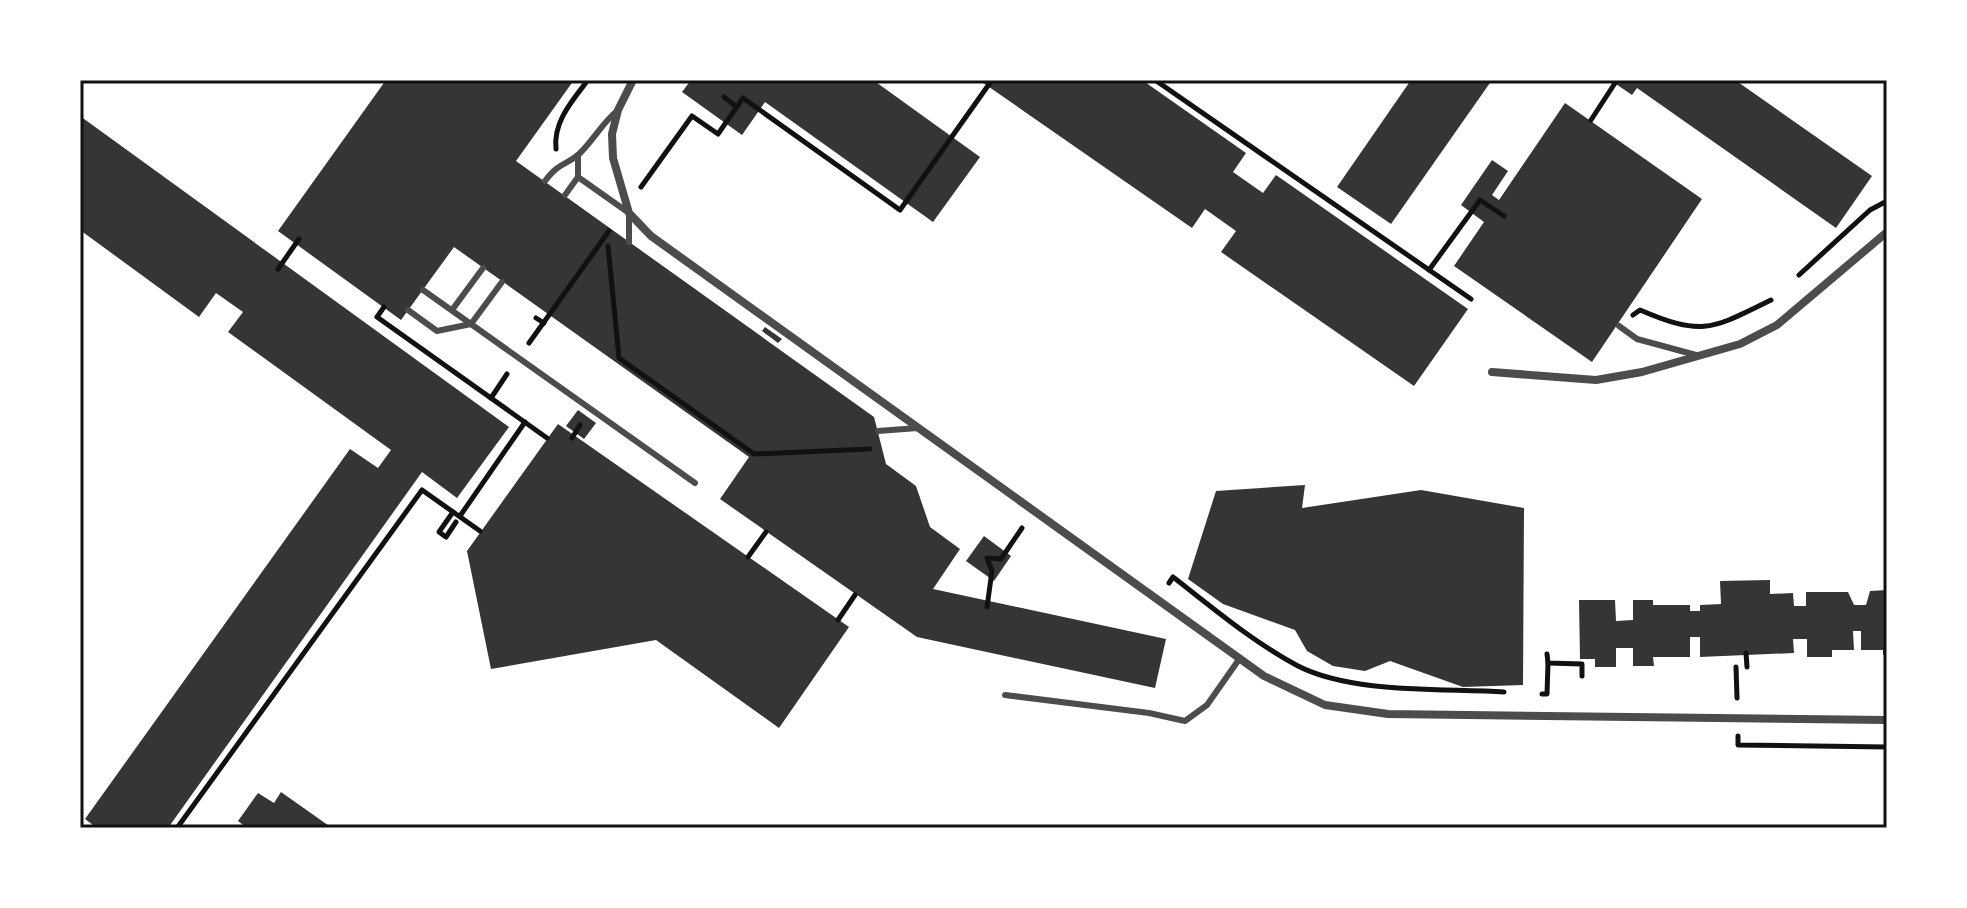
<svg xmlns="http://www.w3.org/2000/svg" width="1967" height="908" font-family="'Fira Sans',sans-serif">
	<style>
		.building { fill: #353535 }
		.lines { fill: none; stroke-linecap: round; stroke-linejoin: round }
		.path { stroke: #111; stroke-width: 5 }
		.service { stroke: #4c4c4c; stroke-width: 6 }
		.minor { stroke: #4c4c4c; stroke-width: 8 }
		.neatline { fill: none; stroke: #111; stroke-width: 3 }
	</style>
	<rect width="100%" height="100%" fill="#fff"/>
	<g class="building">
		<polygon points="386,80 574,80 516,161 874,417 886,464 916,486 930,527 960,549 933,589 1166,639 1155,688 917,637 720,499 749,457 454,247 401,320 278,231"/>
		<polygon points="691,80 873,80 980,157 933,222 765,102 742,135 682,92"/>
		<polygon points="979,80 1142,80 1246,153 1233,172 1263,193 1276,175 1468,309 1414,386 1221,252 1236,231 1205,209 1192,228"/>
		<polygon points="1411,80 1492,80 1391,224 1337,187"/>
		<polygon points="1610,80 1735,80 1872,176 1836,228 1637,88 1632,95"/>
		<polygon points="1565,103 1702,199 1592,362 1454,266 1484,222 1461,205 1492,160 1508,171 1492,195 1499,200"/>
		<polygon points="80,116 509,427 457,498 422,472 168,828 97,828 85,819 350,449 378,468 391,450 228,332 243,312 216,293 199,317 80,230"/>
		<polygon points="765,327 782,339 778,343 762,331"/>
		<polygon points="578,410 596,423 584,439 566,426"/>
		<polygon points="558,424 849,627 779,728 656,640 491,669 467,551"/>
		<polygon points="1305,485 1302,508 1421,490 1524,508 1523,685 1463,687 1390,661 1365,671 1333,666 1307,651 1295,630 1223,604 1188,579 1216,491"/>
		<polygon points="984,536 1011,556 994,581 966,561"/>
		<polygon points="1770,580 1770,594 1793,593 1794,606 1806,606 1806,592 1848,592 1854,605 1866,605 1870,591 1887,590 1887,655 1883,655 1883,650 1861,650 1861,631 1853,631 1854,650 1832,650 1832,657 1807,657 1807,639 1793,639 1794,653 1700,657 1700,637 1690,637 1690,657 1653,657 1654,666 1633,666 1633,648 1616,648 1616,667 1595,667 1595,659 1580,659 1579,600 1615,600 1616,621 1633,620 1633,600 1653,600 1653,605 1690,605 1690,611 1700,611 1700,605 1721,604 1720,581"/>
		<polygon points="281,792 332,828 247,828 238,821 258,793 274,803"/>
	</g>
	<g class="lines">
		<g class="path">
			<polyline points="1155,80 1471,299"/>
			<polyline points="724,97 737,107"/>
			<polyline points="1591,120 1617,80"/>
			<path d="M556,149C553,122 572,101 588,80"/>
			<polyline points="641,187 692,116 718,134 743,98 900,210 992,80"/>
			<polyline points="608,246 619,358 754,454 870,449"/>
			<polyline points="278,269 299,239"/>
			<polyline points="1429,270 1480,200 1504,216"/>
			<polyline points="1799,275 1870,210 1887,201"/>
			<polyline points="384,307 377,317 547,438"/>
			<path d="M1633,315L1640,310C1703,337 1712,329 1771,300"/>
			<polyline points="536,318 544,323"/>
			<polyline points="529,343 609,231"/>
			<polyline points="491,398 507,374"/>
			<polyline points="572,438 580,425"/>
			<polyline points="453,512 439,532 446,537 456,522"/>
			<polyline points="460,516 525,422"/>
			<polyline points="748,557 766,532"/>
			<path d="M1169,583L1173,577C1213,608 1253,642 1298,666C1353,694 1443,688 1504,692"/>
			<polyline points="987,607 992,571 987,558 1001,559 1022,528"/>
			<polyline points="838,620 855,595"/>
			<polyline points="1746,653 1747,667"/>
			<polyline points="1547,654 1548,663 1582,664 1582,676"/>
			<polyline points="1736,667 1737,698"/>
			<polyline points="1542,694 1547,694 1548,663"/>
			<polyline points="1738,736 1738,745 1887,747"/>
			<polyline points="177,828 422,490 480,531"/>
		</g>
		<g class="service">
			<polyline points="578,177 629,213 629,242"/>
			<path d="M545,181C560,161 566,166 579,154C593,141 602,123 618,110"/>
			<polyline points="565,195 578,177 578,155"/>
			<polyline points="423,290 695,483"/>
			<polyline points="408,310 437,331 471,324 502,282"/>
			<polyline points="452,310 483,268"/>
			<polyline points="1619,326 1637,339 1696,355"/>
			<polyline points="878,431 918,428"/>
			<polyline points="1005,695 1149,713 1185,721 1207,705 1240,658"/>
		</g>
		<g class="minor">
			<polyline points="633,80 618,110 612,134 613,158 629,213 651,236 1264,676 1325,705 1388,714 1887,720"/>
			<polyline points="1492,372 1596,380 1642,372 1740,344 1777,325 1887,232"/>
		</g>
	</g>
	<rect width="1967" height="908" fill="none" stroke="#ffffff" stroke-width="164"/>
	<rect x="82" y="82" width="1803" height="744" class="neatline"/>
</svg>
